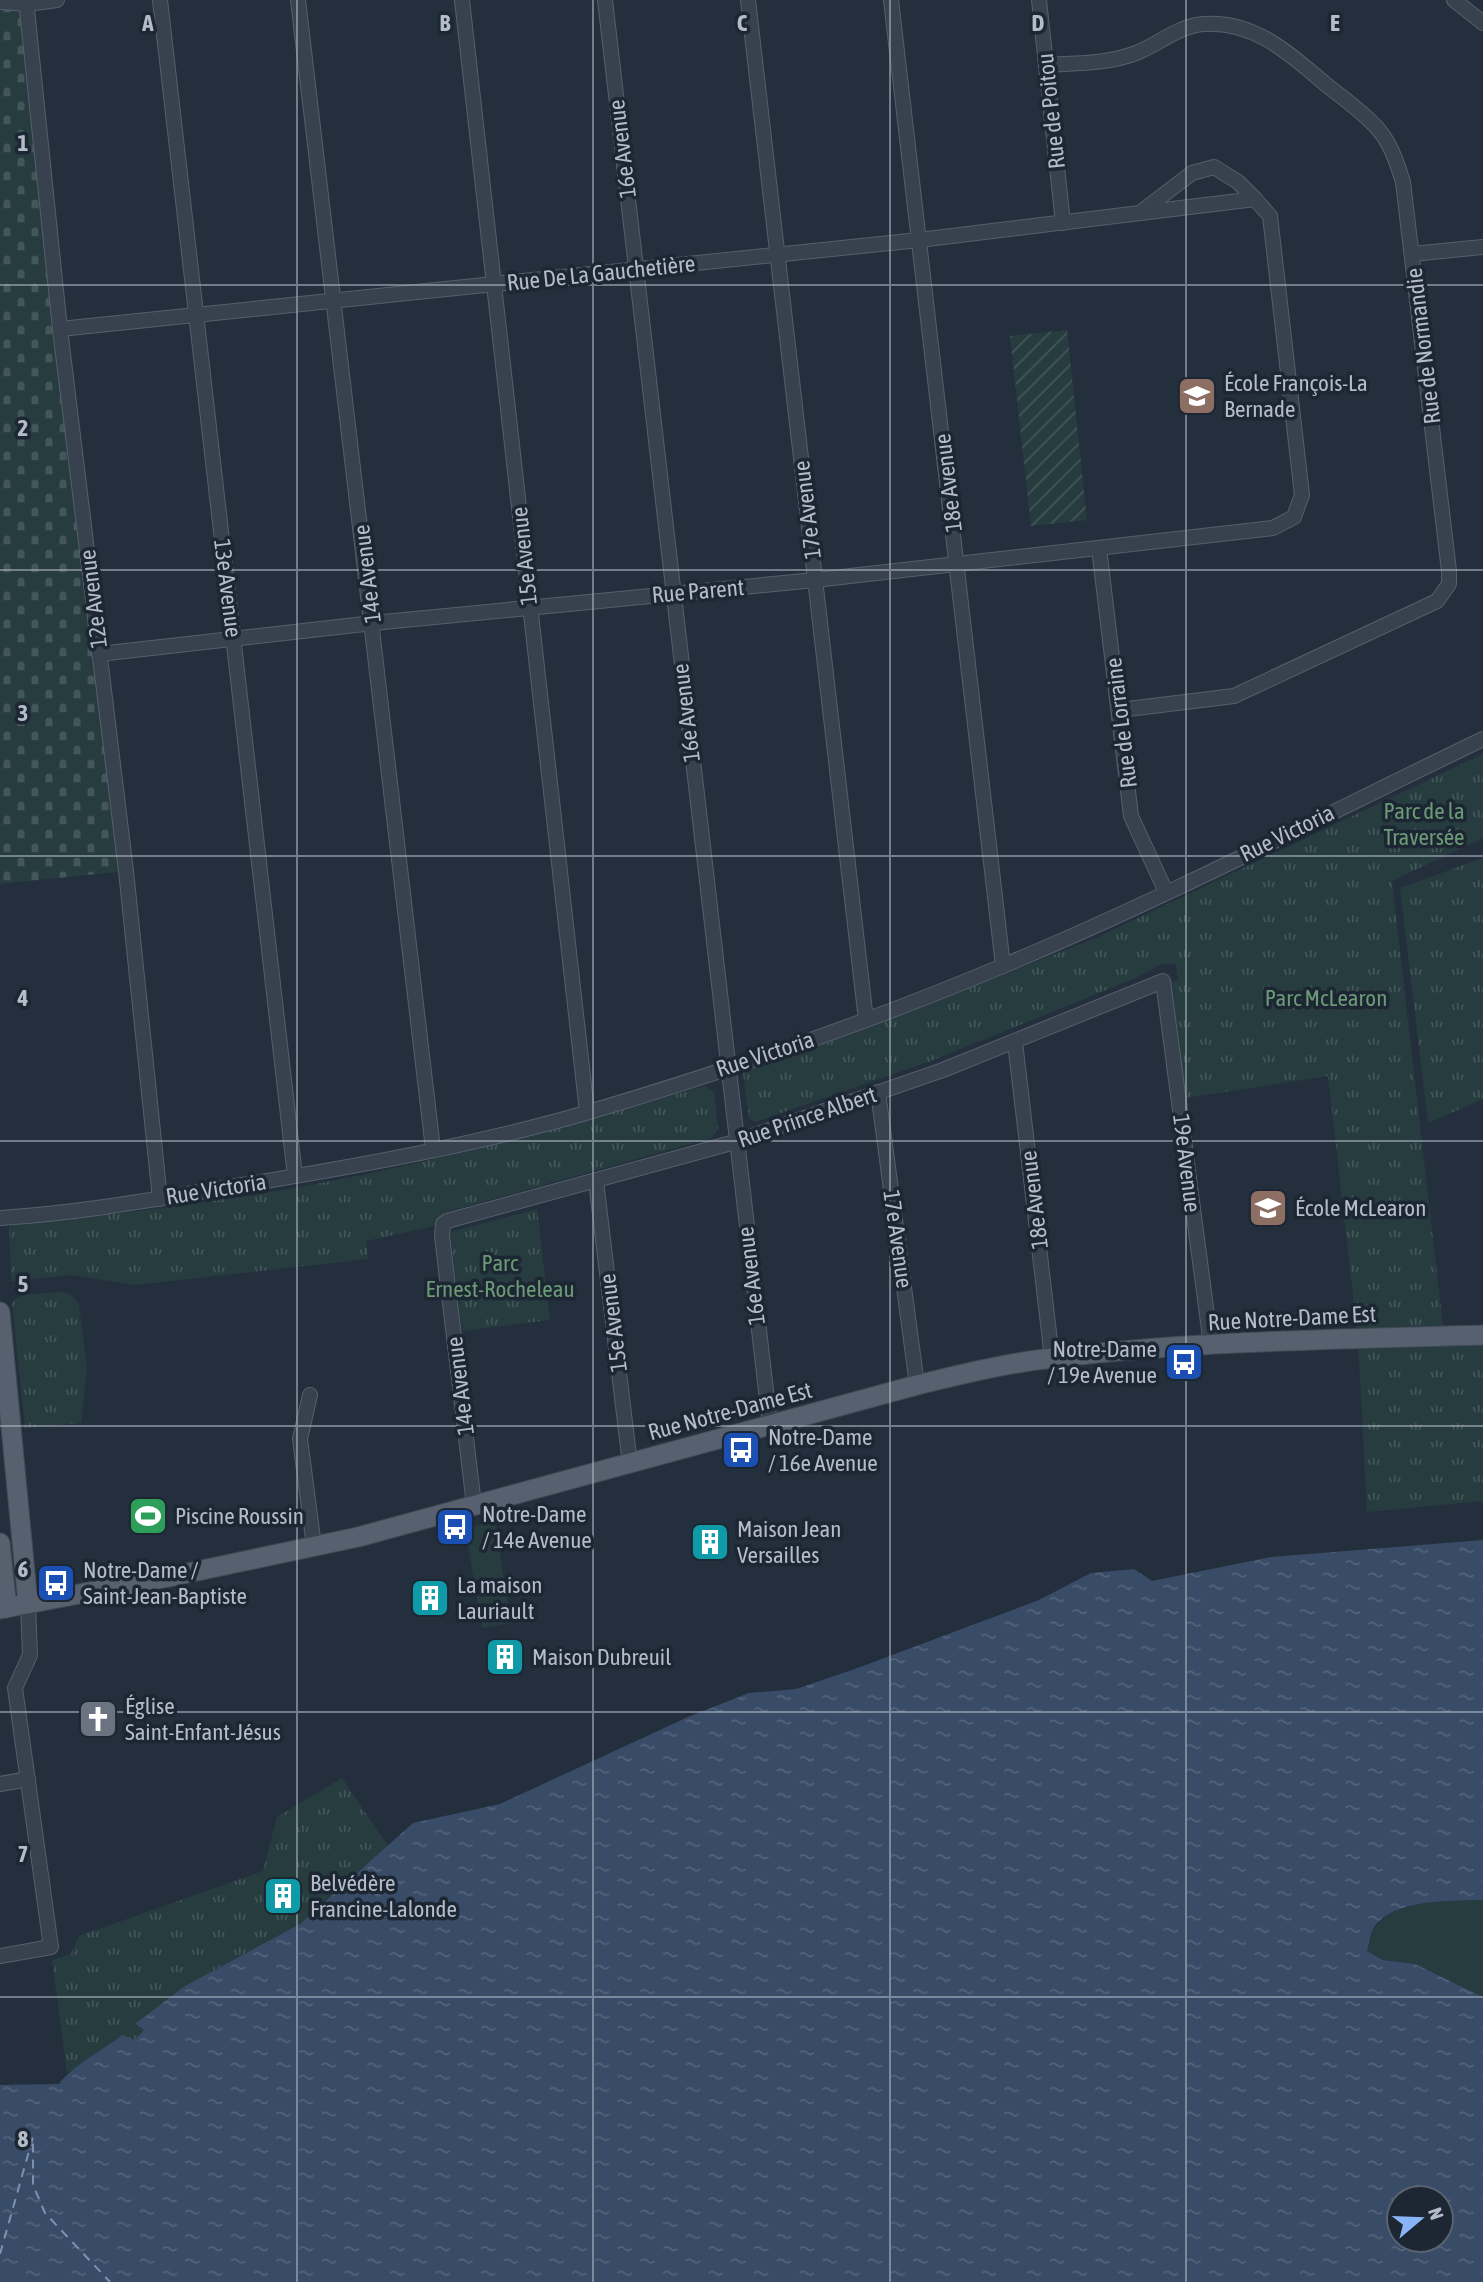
<svg xmlns="http://www.w3.org/2000/svg" width="1483" height="2282" font-family="'Asap Condensed',sans-serif">
	<style>
		.grass { fill: #263c3f }
		.cemetery { fill: url(#cemetery-stones) }
		.park { fill: url(#park-tufts) }
		.garden { fill: url(#garden-furrows) }
		.water { fill: url(#water-ripples); fill-rule: evenodd }
		.lines { fill: none; stroke-linecap: round; stroke-linejoin: round }
		.ferry { stroke: #7c92b1; stroke-width: 2; stroke-dasharray: 9 7; stroke-linecap: butt }
		.minor-casing { stroke: #565f6c; stroke-width: 16 }
		.major-casing { stroke: #414a57; stroke-width: 21 }
		.minor { stroke: #38414e; stroke-width: 14 }
		.major { stroke: #56606e; stroke-width: 19 }
		.grid { fill: none; stroke: #b4bcc9; stroke-width: 2; stroke-opacity: 0.55 }
		.labels { text-anchor: middle; dominant-baseline: central; stroke-width: 7; stroke-linejoin: round; paint-order: stroke }
		.street-label { font-size: 23px; fill: #b4bcc9; stroke: #1d2633 }
		.poi-label { font-size: 23px; fill: #b4bcc9; stroke: #1d2633; text-anchor: start }
		.park-label { font-size: 23px; fill: #6b9a76; stroke: #1d2633 }
		.grid-label { font-size: 23px; text-anchor: middle; font-weight: bold; fill: #b4bcc9; stroke: #1d2633; stroke-width: 7; stroke-linejoin: round; paint-order: stroke }
	</style>
	<defs>
		<pattern id="cemetery-stones" width="16" height="16" patternUnits="userSpaceOnUse" patternTransform="scale(1.75)"><rect width="16" height="16" fill="#263c3f"/><path d="M2 7V4a2 2 0 0 1 4 0v3zM10 15v-3a2 2 0 0 1 4 0v3z" fill="#435659"/></pattern>
		<pattern id="park-tufts" width="24" height="20" patternUnits="userSpaceOnUse" patternTransform="scale(1.75)"><rect width="24" height="20" fill="#263c3f"/><path d="M3 7l-1-3M5 7V3M7 7l1-3M15 17l-1-3M17 17v-4M19 17l1-3" fill="none" stroke="#435659"/></pattern>
		<pattern id="garden-furrows" width="10" height="10" patternUnits="userSpaceOnUse" patternTransform="scale(1.75)"><rect width="10" height="10" fill="#263c3f"/><path d="M-1 1l2-2M0 10L10 0M9 11l2-2" fill="none" stroke="#435659"/></pattern>
		<pattern id="water-ripples" width="26" height="14" patternUnits="userSpaceOnUse" patternTransform="scale(1.75)"><rect width="26" height="14" fill="#394c67"/><path d="M2 4q2-2 4 0t4 0M15 11q2-2 4 0t4 0" fill="none" stroke="#53647b"/></pattern>
	</defs>
	<rect width="100%" height="100%" fill="#242f3e"/>
	<g class="grass">
		<polygon points="495,1521 511,1623 482,1628 465,1529"/>
		<path d="M1483,1900V1997L1415,1964L1383,1960L1367,1951C1369,1945 1370,1935 1373,1930C1391,1898 1453,1901 1483,1900Z"/>
	</g>
	<polygon class="cemetery" points="0,2 27,4 126,871 0,884"/>
	<g class="park">
		<polygon points="1483,754 1483,838 1392,881 1444,1335 1483,1335 1483,1501 1367,1512 1358,1339 1328,1076 1179,1099 1164,982 1178,981 1176,964 1161,964 1138,977 931,1061 755,1122 749,1118 743,1073 858,1032 1096,938"/>
		<polygon points="1483,858 1483,1099 1428,1123 1400,888"/>
		<path d="M705,1086L714,1092L718,1128L712,1138L443,1213L434,1226L366,1241L368,1259L135,1285L72,1275L11,1281L9,1226C143,1212 277,1195 408,1165C508,1142 607,1114 705,1086Z"/>
		<polygon points="537,1209 550,1320 462,1331 450,1232"/>
		<polygon points="61,1292 72,1295 79,1305 87,1369 81,1423 25,1428 12,1301 22,1295"/>
		<polygon points="342,1778 388,1846 300,1924 185,1986 135,2025 144,2030 134,2040 122,2035 96,2056 67,2073 52,1960 71,1954 79,1936 263,1871 277,1817"/>
	</g>
	<polygon class="garden" points="1067,330 1087,520 1031,526 1010,336"/>
	<path class="water" d="M1483,1540V1900C1453,1901 1391,1898 1373,1929C1370,1935 1369,1944 1367,1951L1383,1960L1415,1964L1483,1997V2282H0V2085L59,2084C74,2064 102,2051 122,2035L134,2040L144,2030L135,2024L185,1986L300,1924L413,1823L500,1804L688,1717L749,1693L796,1689L855,1669L1039,1600L1091,1573L1134,1569L1152,1581L1271,1557ZM1399,2198H1441V2240H1399Z"/>
	<g class="lines">
		<polyline class="ferry" points="0,2254 33,2137 33,2185 45,2213 110,2282"/>
		<g class="minor-casing">
			<g id="minor">
				<polyline points="26,0 60,329 126,871 160,1199"/>
				<polyline points="160,0 295,1176"/>
				<polyline points="298,0 433,1149"/>
				<polyline points="462,0 587,1112"/>
				<polyline points="605,0 770,1425"/>
				<polyline points="748,0 866,1020"/>
				<polyline points="891,0 1003,966"/>
				<polyline points="1039,0 1063,223"/>
				<polyline points="1454,0 1483,23"/>
				<polyline points="0,2 27,4 57,0"/>
				<path d="M1047,65C1076,63 1108,64 1136,53C1160,44 1177,26 1204,24C1256,20 1293,57 1329,87C1346,100 1364,113 1378,129C1391,144 1397,163 1403,182L1449,571V584L1437,601L1234,696L1120,710"/>
				<polyline points="1412,254 1483,247"/>
				<polyline points="60,329 919,240 1255,199 1238,182 1214,167 1192,173 1141,212"/>
				<polyline points="1099,548 1131,816 1166,892"/>
				<polyline points="99,654 373,623 815,580 1273,528 1294,517 1302,495 1270,216 1255,199"/>
				<polyline points="1015,1042 1052,1358"/>
				<polyline points="878,1092 917,1385"/>
				<polyline points="596,1181 630,1464"/>
				<path d="M0,1218C81,1213 162,1198 242,1185C358,1166 476,1145 589,1112C730,1070 870,1022 1005,965C1168,897 1325,815 1483,739"/>
				<polyline points="310,1395 300,1439 314,1546"/>
				<polyline points="474,1505 442,1236 443,1224 447,1221 735,1142 943,1070 1163,981 1211,1345"/>
				<polyline points="0,1784 28,1779"/>
				<polyline points="0,1956 51,1947 15,1688 30,1655 28,1604"/>
			</g>
		</g>
		<g class="major-casing">
			<g id="major">
				<polyline points="0,1312 28,1604"/>
				<polyline points="0,1543 7,1608"/>
				<path d="M0,1609L169,1577L358,1537L917,1385C962,1374 1007,1363 1053,1358C1195,1341 1340,1339 1483,1335"/>
			</g>
		</g>
		<use href="#minor" class="minor"/>
		<use href="#major" class="major"/>
	</g>
	<path class="grid" d="M297,0V2282M593,0V2282M890,0V2282M1186,0V2282M0,285H1483M0,570H1483M0,856H1483M0,1141H1483M0,1426H1483M0,1712H1483M0,1997H1483"/>
	<defs>
		<g id="school-square" transform="scale(2.0125)"><rect x="-9" y="-9" width="18" height="18" rx="4" fill="#8d6e63" stroke="#1d2633"/><path d="M0-5L7-2L0 1L-7-2ZM-4 1L0 2.5L4 1V4Q0 6-4 4Z" fill="#fff"/></g>
		<g id="bus-square" transform="scale(2.0125)"><rect x="-9" y="-9" width="18" height="18" rx="4" fill="#1a4fb4" stroke="#1d2633"/><path d="M-5-6H5V4H4V6H2V4H-2V6H-4V4H-5ZM-3.5-4V0h7V-4ZM-3.5 1.2v1.5H-2V1.2ZM2 1.2v1.5H3.5V1.2Z" fill="#fff"/></g>
		<g id="stadium-square" transform="scale(2.0125)"><rect x="-9" y="-9" width="18" height="18" rx="4" fill="#2e9e5b" stroke="#1d2633"/><path d="M0-5a6.5 5 0 1 0 0 10a6.5 5 0 1 0 0-10ZM-3.5-1.8h7v3.6h-7Z" fill="#fff"/></g>
		<g id="building-square" transform="scale(2.0125)"><rect x="-9" y="-9" width="18" height="18" rx="4" fill="#0f9aa8" stroke="#1d2633"/><path d="M-4-6H4V6H1V3H-1V6H-4ZM-2.5-4.3h1.7v1.8h-1.7ZM.8-4.3h1.7v1.8H.8ZM-2.5-1h1.7V.8h-1.7ZM.8-1h1.7V.8H.8Z" fill="#fff"/></g>
		<g id="church-square" transform="scale(2.0125)"><rect x="-9" y="-9" width="18" height="18" rx="4" fill="#6b7280" stroke="#1d2633"/><path d="M-1.2-6h2.4v3.5h3.3v2.4h-3.3V6h-2.4V-.1h-3.3v-2.4h3.3Z" fill="#fff"/></g>
	</defs>
	<g fill-rule="evenodd">
		<use href="#school-square" x="1197" y="396"/>
		<use href="#school-square" x="1268" y="1208"/>
		<use href="#bus-square" x="1184" y="1362"/>
		<use href="#bus-square" x="741" y="1450"/>
		<use href="#stadium-square" x="148" y="1516"/>
		<use href="#bus-square" x="455" y="1527"/>
		<use href="#building-square" x="710" y="1542"/>
		<use href="#bus-square" x="56" y="1583"/>
		<use href="#building-square" x="430" y="1598"/>
		<use href="#building-square" x="505" y="1657"/>
		<use href="#church-square" x="98" y="1719"/>
		<use href="#building-square" x="283" y="1896"/>
	</g>
	<g class="labels">
		<g class="street-label">
			<text transform="translate(1051 111) rotate(-96)">Rue de Poitou</text>
			<text transform="translate(622 149) rotate(-97)">16e Avenue</text>
			<text transform="translate(601 273) rotate(-6)">Rue De La Gauchetière</text>
			<text transform="translate(1423 346) rotate(-97)">Rue de Normandie</text>
			<text transform="translate(948 483) rotate(-97)">18e Avenue</text>
			<text transform="translate(807 510) rotate(-97)">17e Avenue</text>
			<text transform="translate(524 556) rotate(-96)">15e Avenue</text>
			<text transform="translate(367 574) rotate(-97)">14e Avenue</text>
			<text transform="translate(228 588) rotate(83)">13e Avenue</text>
			<text transform="translate(698 591) rotate(-5)">Rue Parent</text>
			<text transform="translate(93 599) rotate(-97)">12e Avenue</text>
			<text transform="translate(686 713) rotate(-97)">16e Avenue</text>
			<text transform="translate(1121 723) rotate(-97)">Rue de Lorraine</text>
			<text transform="translate(1287 833) rotate(-26)">Rue Victoria</text>
			<text transform="translate(765 1054) rotate(-18)">Rue Victoria</text>
			<text transform="translate(807 1117) rotate(-19)">Rue Prince Albert</text>
			<text transform="translate(1187 1163) rotate(83)">19e Avenue</text>
			<text transform="translate(216 1189) rotate(-9)">Rue Victoria</text>
			<text transform="translate(1034 1200) rotate(-97)">18e Avenue</text>
			<text transform="translate(898 1239) rotate(82)">17e Avenue</text>
			<text transform="translate(751 1276) rotate(-97)">16e Avenue</text>
			<text transform="translate(1292 1318) rotate(-3)">Rue Notre-Dame Est</text>
			<text transform="translate(613 1323) rotate(-97)">15e Avenue</text>
			<text transform="translate(460 1386) rotate(-97)">14e Avenue</text>
			<text transform="translate(730 1411) rotate(-15)">Rue Notre-Dame Est</text>
		</g>
		<g class="poi-label">
			<text x="1224" y="383">École François-La<tspan x="1224" dy="26">Bernade</tspan></text>
			<text x="1295" y="1208">École McLearon</text>
			<text x="1157" y="1349" text-anchor="end">Notre-Dame<tspan x="1157" dy="26">/ 19e Avenue</tspan></text>
			<text x="768" y="1437">Notre-Dame<tspan x="768" dy="26">/ 16e Avenue</tspan></text>
			<text x="482" y="1514">Notre-Dame<tspan x="482" dy="26">/ 14e Avenue</tspan></text>
			<text x="175" y="1516">Piscine Roussin</text>
			<text x="737" y="1529">Maison Jean<tspan x="737" dy="26">Versailles</tspan></text>
			<text x="83" y="1570">Notre-Dame /<tspan x="83" dy="26">Saint-Jean-Baptiste</tspan></text>
			<text x="457" y="1585">La maison<tspan x="457" dy="26">Lauriault</tspan></text>
			<text x="532" y="1657">Maison Dubreuil</text>
			<text x="125" y="1706">Église<tspan x="125" dy="26">Saint-Enfant-Jésus</tspan></text>
			<text x="310" y="1883">Belvédère<tspan x="310" dy="26">Francine-Lalonde</tspan></text>
		</g>
		<g class="park-label">
			<text x="1424" y="811">Parc de la<tspan x="1424" dy="26">Traversée</tspan></text>
			<text x="1326" y="998">Parc McLearon</text>
			<text x="500" y="1263">Parc<tspan x="500" dy="26">Ernest-Rocheleau</tspan></text>
		</g>
	</g>
	<g class="grid-label">
		<text x="148" y="31">A</text>
		<text x="445" y="31">B</text>
		<text x="742" y="31">C</text>
		<text x="1038" y="31">D</text>
		<text x="1335" y="31">E</text>
		<text x="23" y="151">1</text>
		<text x="23" y="436">2</text>
		<text x="23" y="721">3</text>
		<text x="23" y="1006">4</text>
		<text x="23" y="1292">5</text>
		<text x="23" y="1577">6</text>
		<text x="23" y="1862">7</text>
		<text x="23" y="2147">8</text>
	</g>
	<g transform="translate(1420 2219) rotate(71)"><circle r="33" fill="#1d2633" stroke="#59626f" stroke-width="2"/>
	<path d="M0-5L12 26L0 18L-12 26Z" fill="#8ab4f8"/>
	<text y="-10" font-size="19" font-weight="bold" text-anchor="middle" fill="#b4bcc9">N</text>
	</g>
</svg>
